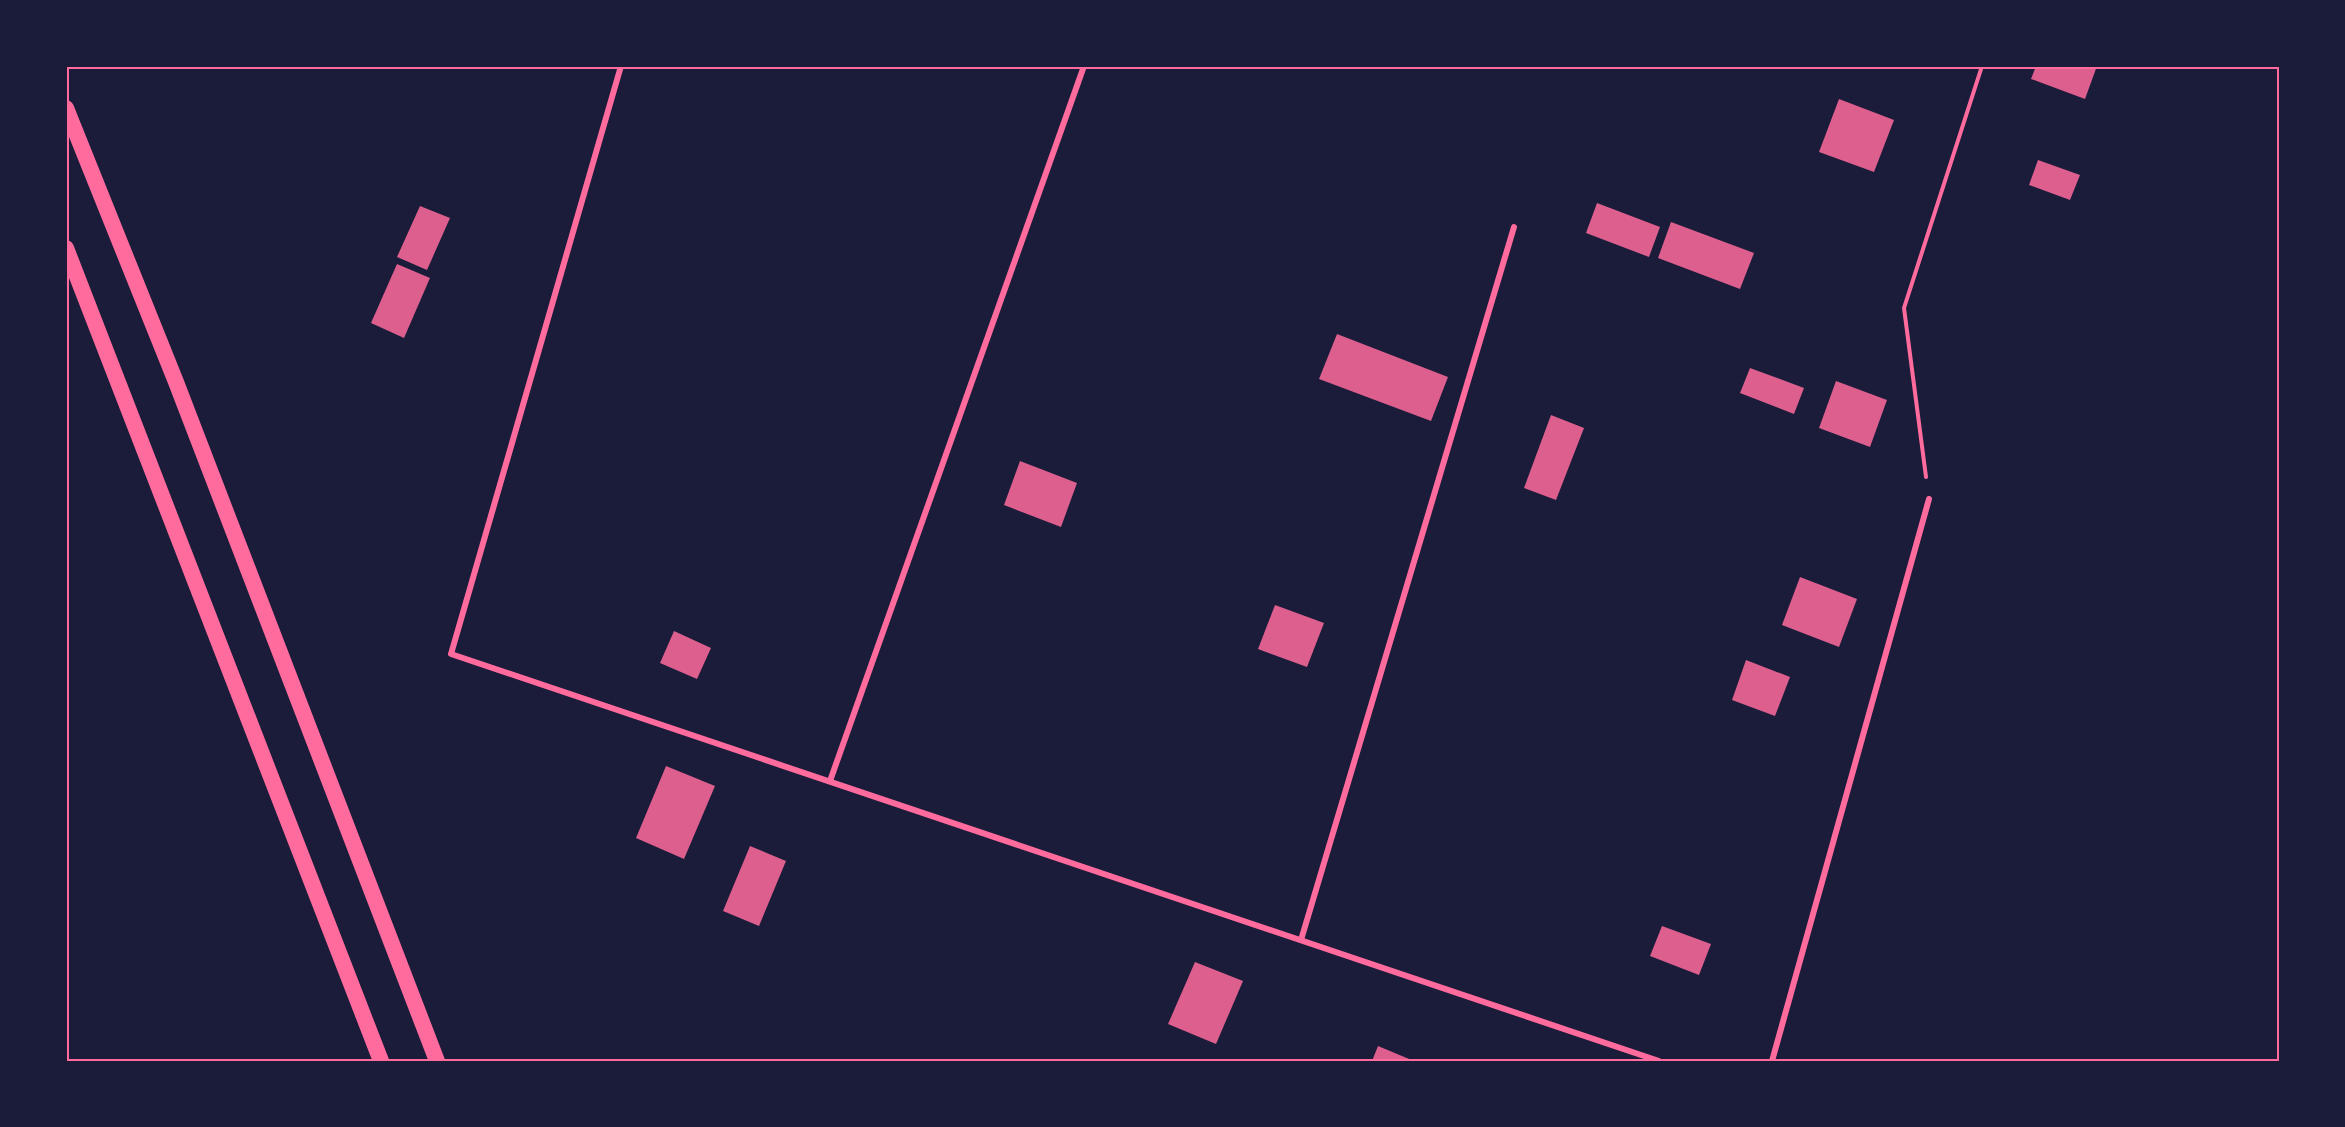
<svg xmlns="http://www.w3.org/2000/svg" width="2345" height="1127" font-family="Signika,sans-serif">
	<style>
		.building { fill: #dd5f8e }
		.lines { fill: none; stroke-linecap: round; stroke-linejoin: round }
		.path { stroke: #ff6b9d; stroke-width: 4 }
		.minor { stroke: #ff6b9d; stroke-width: 6 }
		.trunk { stroke: #ff6b9d; stroke-width: 16 }
		.neatline { fill: none; stroke: #ff6b9d; stroke-width: 2 }
	</style>
	<rect width="100%" height="100%" fill="#1b1b3a"/>
	<g class="building">
		<polygon points="2036,66 2097,66 2085,99 2031,79"/>
		<polygon points="1839,99 1894,120 1874,172 1819,152"/>
		<polygon points="2038,160 2080,175 2070,200 2029,185"/>
		<polygon points="1597,203 1660,227 1649,257 1586,233"/>
		<polygon points="420,206 450,218 427,270 397,257"/>
		<polygon points="1671,222 1754,253 1740,289 1658,258"/>
		<polygon points="397,264 430,278 404,338 371,323"/>
		<polygon points="1337,334 1448,377 1431,421 1319,379"/>
		<polygon points="1750,368 1804,388 1794,414 1740,393"/>
		<polygon points="1836,381 1887,400 1870,447 1819,428"/>
		<polygon points="1551,415 1584,428 1556,500 1524,488"/>
		<polygon points="1020,461 1077,483 1061,527 1004,505"/>
		<polygon points="1800,577 1857,599 1839,647 1782,625"/>
		<polygon points="1275,605 1324,623 1307,667 1258,649"/>
		<polygon points="674,631 711,648 697,679 660,663"/>
		<polygon points="1746,660 1790,677 1775,716 1732,700"/>
		<polygon points="666,766 715,786 684,859 636,838"/>
		<polygon points="750,846 786,861 759,926 723,911"/>
		<polygon points="1662,926 1711,944 1699,975 1650,956"/>
		<polygon points="1195,962 1243,981 1216,1044 1168,1024"/>
		<polygon points="1378,1046 1414,1061 1372,1061"/>
	</g>
	<g class="lines">
		<polyline class="path" points="1926,477 1904,308 1982,66"/>
		<g class="minor">
			<polyline points="621,66 451,654 1659,1061"/>
			<polyline points="830,781 1084,66"/>
			<polyline points="1301,940 1514,227"/>
			<polyline points="1772,1061 1929,499"/>
		</g>
		<g class="trunk">
			<polyline points="66,108 176,382 437,1061"/>
			<polyline points="66,248 381,1061"/>
		</g>
	</g>
	<rect width="2345" height="1127" fill="none" stroke="#1b1b3a" stroke-width="135"/>
	<rect x="68" y="68" width="2210" height="992" class="neatline"/>
</svg>
